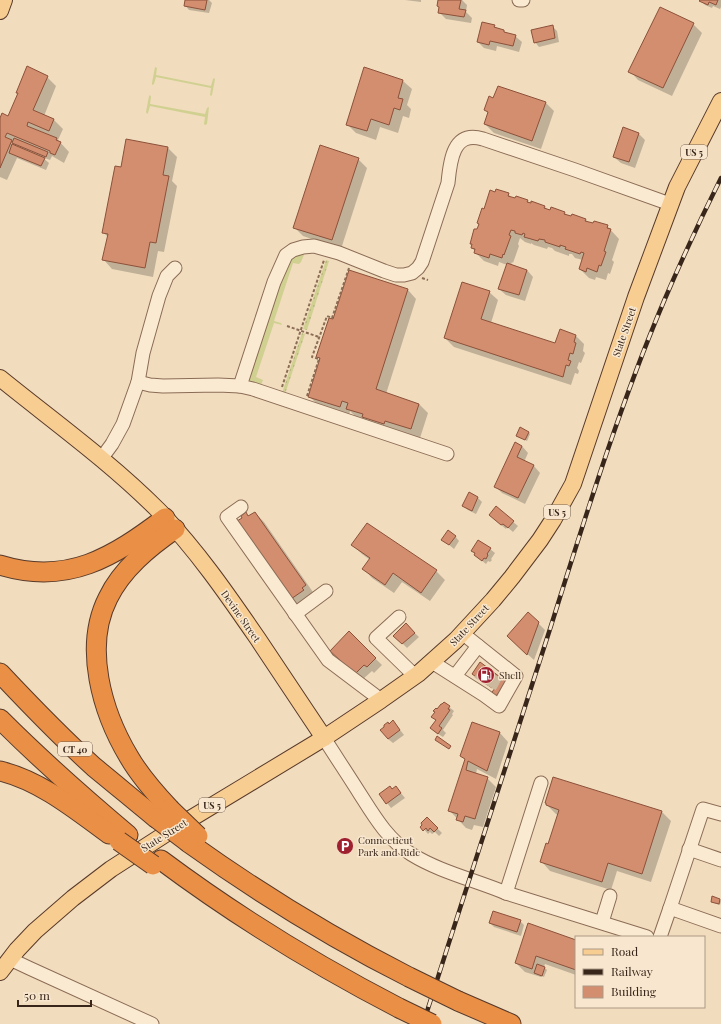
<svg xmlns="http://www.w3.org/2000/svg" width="721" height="1024" font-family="'Playfair Display',serif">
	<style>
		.grass { fill: #d0d091 }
		.garden { fill: url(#garden-dots) }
		.shadow { fill: #0003 }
		.building { fill: #d38e70; stroke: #8c5139 }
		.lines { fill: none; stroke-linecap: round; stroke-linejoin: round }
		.minor-tunnel { stroke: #ccb89d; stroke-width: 13; stroke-dasharray: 13 6; stroke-linecap: butt }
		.minor-casing { stroke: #8b6c55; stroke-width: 15 }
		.major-casing { stroke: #583a2a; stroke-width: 18 }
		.highway-casing { stroke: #583a2a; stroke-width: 21 }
		.path { stroke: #8b6c55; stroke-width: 2; stroke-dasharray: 3 2; stroke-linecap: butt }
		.minor { stroke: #fbead2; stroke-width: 13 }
		.major { stroke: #f8cd92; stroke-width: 16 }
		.highway { stroke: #e98f46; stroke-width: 19 }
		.rail-casing { stroke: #39261b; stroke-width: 4.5 }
		.rail { stroke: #f8e7ce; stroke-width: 3; stroke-dasharray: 9; stroke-linecap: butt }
		.highway-bridge-casing { stroke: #583a2a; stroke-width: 21; stroke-linecap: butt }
		.highway-bridge { stroke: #e98f46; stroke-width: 19 }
		.labels { text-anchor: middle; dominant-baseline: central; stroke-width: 3; stroke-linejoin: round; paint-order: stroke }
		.shield { fill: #f8e7ce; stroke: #726051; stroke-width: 1 }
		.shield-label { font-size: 9px; font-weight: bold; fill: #39261b }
		.street-label { font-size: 10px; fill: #39261b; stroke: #f8e7ce }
		.poi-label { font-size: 10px; fill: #39261b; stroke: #f8e7ce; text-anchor: start }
	</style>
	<defs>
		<pattern id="garden-dots" width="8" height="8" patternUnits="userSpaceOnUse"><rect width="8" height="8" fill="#d0d091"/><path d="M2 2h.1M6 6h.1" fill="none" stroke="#b3b27c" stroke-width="1.8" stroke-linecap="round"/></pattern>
	</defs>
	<rect width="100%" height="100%" fill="#f1dcbe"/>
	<g class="grass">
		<polygon points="155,67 157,68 156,75 211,86 213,79 214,78 215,79 212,95 211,96 210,95 211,88 156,77 154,84 152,85 152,83"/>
		<polygon points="150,95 151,97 150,104 205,114 207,108 209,107 207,124 205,125 204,124 205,117 150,106 148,113 147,114 146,112 149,96"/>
		<polygon points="303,253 304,255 301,262 299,264 293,263 274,321 281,323 282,325 274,323 256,377 263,380 261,385 250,382 250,375 278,290 292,257"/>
	</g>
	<g class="garden">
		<polygon points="326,260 329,261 307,330 303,329"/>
		<polygon points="302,333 305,334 286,391 285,393 282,393"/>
	</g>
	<g class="shadow">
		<polygon points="186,0 209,0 212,3 209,13 189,10 185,5"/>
		<polygon points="405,0 421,0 421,2"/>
		<polygon points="439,0 462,0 467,5 466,12 472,18 471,23 446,19 439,12"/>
		<polygon points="700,0 721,0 721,7 720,9 713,6 712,8 705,5"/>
		<polygon points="693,24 702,33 672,96 638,80 630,71"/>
		<polygon points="494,26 498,29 504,31 506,34 515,36 522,42 519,52 497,46 496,51 484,48 478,42"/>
		<polygon points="552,26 557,31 559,42 539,47 535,42"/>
		<polygon points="365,68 403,81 412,89 407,105 411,109 409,118 403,116 398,133 380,127 376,140 356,133 347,124"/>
		<polygon points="47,77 56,86 44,116 54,120 63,129 58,140 69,152 64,163 52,156 50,160 42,157 49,163 46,170 17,158 7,180 0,177 0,120 9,117"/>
		<polygon points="494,99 545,102 554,111 541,149 494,133 485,124 489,113 485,110"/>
		<polygon points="638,133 645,140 635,168 621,163 614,157"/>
		<polygon points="127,140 168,148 177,157 172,181 177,186 164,252 158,251 153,277 112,269 104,260 108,237 103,232 122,168"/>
		<polygon points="358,159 367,168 341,249 303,236 294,227"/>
		<polygon points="508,194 513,199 527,200 531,205 545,207 548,210 564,212 569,217 585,219 589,223 607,226 619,239 612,260 614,262 610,274 608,273 606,280 596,277 595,280 589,278 580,269 583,260 575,258 572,254 569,254 569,256 555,251 552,248 548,247 547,249 534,245 531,243 531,244 525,242 520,238 518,244 519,246 513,263 512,262 511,265 527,270 533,277 525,301 506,295 499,289 507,265 499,262 498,266 484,261 475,252 475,251 472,248 473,246 471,243 478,231 479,225 478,223 484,210"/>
		<polygon points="408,290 416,299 386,394 419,404 428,413 420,438 356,417 350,411 349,415 318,405 309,396 321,360 317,357 333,320"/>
		<polygon points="489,292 498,300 491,323 556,344 576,336 584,344 583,351 585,353 581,363 579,362 577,368 579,371 578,374 575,373 571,385 454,347 445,338"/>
		<polygon points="528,432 530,434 527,441 517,436"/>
		<polygon points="522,446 528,453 524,462 534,466 540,473 525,504 502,493 495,486"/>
		<polygon points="477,497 482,502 476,514 468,510 463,506"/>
		<polygon points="496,508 518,526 513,532 507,527 506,529 494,519"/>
		<polygon points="255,513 264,522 315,595 300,608 291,599"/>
		<polygon points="455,536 459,541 454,549 443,540"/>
		<polygon points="353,545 436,571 445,580 430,601 402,582 394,593 372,578 364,569 370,560 362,554"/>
		<polygon points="490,549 495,553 491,559 492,560 490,562 488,561 486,564 475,555"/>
		<polygon points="538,623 545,630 534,660 514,642"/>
		<polygon points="406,625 419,637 407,648 395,636"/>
		<polygon points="349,633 382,665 374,673 372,671 362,680 332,651"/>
		<polygon points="475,676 499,678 501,679 497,685 498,686 504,679 498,697 493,692 495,690"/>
		<polygon points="444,703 454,711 452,714 453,715 443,730 446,733 443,737 435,732 436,720 433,717"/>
		<polygon points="397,726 404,735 393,743 388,739"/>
		<polygon points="500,733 508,742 496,779 477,769 476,774 487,778 496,787 483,827 474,825 472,830 466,828 450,811 466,760 462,756"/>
		<polygon points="554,778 662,812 671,821 651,882 617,871 611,890 550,871 542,862 548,845 558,815 556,814 547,805"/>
		<polygon points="396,787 405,798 391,808 380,794 392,790"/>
		<polygon points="427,818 442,833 439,836 435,832 432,834 430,832 428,834 422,827"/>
		<polygon points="720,900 721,901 720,905 714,903 712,901"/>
		<polygon points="520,921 524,925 521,936 494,927 490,923"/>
		<polygon points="576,941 576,975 545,964 544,967 547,970 544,977 541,976 541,977 525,972 516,963"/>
	</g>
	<g class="building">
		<polygon points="185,0 207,0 205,10 184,6"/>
		<polygon points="438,0 461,0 459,9 466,10 464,17 438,13 439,7 437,6"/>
		<polygon points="700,0 718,0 716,5 709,2 708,5 699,1"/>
		<polygon points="660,7 694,23 663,88 628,72"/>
		<polygon points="482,22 495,25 494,27 504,30 504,32 516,35 513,46 490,41 489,45 477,42"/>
		<polygon points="553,25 555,38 534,43 531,30"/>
		<polygon points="27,66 48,76 33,110 54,119 49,131 28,122 27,126 57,138 56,140 61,142 55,155 50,153 50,151 7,133 5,137 12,140 0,168 0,118 2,113 8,116 18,93 16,93"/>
		<polygon points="364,67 403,80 398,98 403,99 400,110 394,108 389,125 371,119 367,131 346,125"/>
		<polygon points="498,86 546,102 532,141 484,124 488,112 484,110 489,96 493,98"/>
		<polygon points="623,127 639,133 629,162 613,157"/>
		<polygon points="14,138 48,152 46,157 12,143"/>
		<polygon points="126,139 168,147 163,175 169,176 156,243 150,242 145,268 102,260 108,234 102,233 115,166 121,167"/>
		<polygon points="12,144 45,158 41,166 9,153"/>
		<polygon points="320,145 359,158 332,240 293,228"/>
		<polygon points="496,189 509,193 508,196 515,198 516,196 528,200 527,202 531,203 531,201 545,206 544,208 550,210 551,207 565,212 564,214 571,216 572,214 586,219 585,221 593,223 594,221 608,225 607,228 611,229 604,251 606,252 601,266 599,265 597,272 587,268 586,272 579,269 584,253 581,252 580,254 565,249 566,247 560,245 560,247 545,242 545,240 539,239 538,241 524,237 525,234 523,233 522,235 515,233 515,231 511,230 509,235 511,236 504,255 503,254 502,258 490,254 489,258 474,253 475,249 471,248 472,244 470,244 474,229 477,229 479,224 477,223 482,208 484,209 490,190 495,192"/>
		<polygon points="507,263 527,270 519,295 498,289"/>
		<polygon points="349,270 408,289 376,389 419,404 411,429 385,421 384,424 362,417 363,414 346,409 348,403 342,401 340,407 308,397 320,358 316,357 329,318 333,319"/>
		<polygon points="462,282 490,291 481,319 555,343 560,329 576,335 574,342 576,343 573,354 570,353 568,360 571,361 569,366 566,365 563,377 444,338"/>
		<polygon points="520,427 529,432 525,440 516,436"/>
		<polygon points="515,442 522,446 517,457 534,465 518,498 494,487"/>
		<polygon points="469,492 478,497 472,511 462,506"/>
		<polygon points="496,506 514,521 508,528 503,524 501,525 489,515"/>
		<polygon points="246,512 248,516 255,512 306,585 302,588 304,590 291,599 283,588 284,587 244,530 243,530 237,521 242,518 241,516"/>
		<polygon points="367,523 437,570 421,593 393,573 385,585 362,569 370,558 351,545"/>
		<polygon points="448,530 456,536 449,545 441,540"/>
		<polygon points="478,540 491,548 487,554 488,555 486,559 484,558 482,561 474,555 475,553 471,551"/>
		<polygon points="528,612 539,622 527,655 507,636"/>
		<polygon points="406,623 415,633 402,644 393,636"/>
		<polygon points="349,631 376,658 367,667 364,665 355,674 330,651"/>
		<polygon points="480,662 500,677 492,688 472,674"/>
		<polygon points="504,677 508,681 496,696 492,692"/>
		<polygon points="444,702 450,706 448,709 450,710 439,726 442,728 438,734 430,728 436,720 431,717 435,712 433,711 436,708 437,709 441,704 442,704"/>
		<polygon points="393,720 400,730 388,739 380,730 384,727 384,725 388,722 389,724"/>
		<polygon points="472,722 500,732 487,771 468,761 466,770 488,777 475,819 465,816 463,822 456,820 458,814 448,811 465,759 460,756"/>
		<polygon points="437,736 451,746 449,749 435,740"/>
		<polygon points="553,777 662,811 642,874 608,863 602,882 540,862 546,843 548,844 559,810 546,805 546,803 545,803"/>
		<polygon points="390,786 392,789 396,786 401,793 386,804 379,794"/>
		<polygon points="427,817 438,828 434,832 430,828 428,831 426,828 423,831 420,827 422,825 421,823"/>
		<polygon points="712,896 720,899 719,904 711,902"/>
		<polygon points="493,911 521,920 517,932 489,923"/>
		<polygon points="528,923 576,940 576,970 536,956 532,969 515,963"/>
		<polygon points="537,964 545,967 542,976 534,973"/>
	</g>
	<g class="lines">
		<g class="minor-tunnel">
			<polyline points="480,681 488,668"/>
			<polyline points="490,687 497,675"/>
		</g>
		<g class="minor-casing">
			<g id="minor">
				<polyline points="519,0 523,0"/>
				<polyline points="138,382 150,385 163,386 218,385 240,386 253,389 447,454"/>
				<path d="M240,386L274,282L286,255L293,250L303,247L314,246L339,253L384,271L396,275H404L412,273L418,268L422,262L448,183C450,161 453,130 483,139L575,170L670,204"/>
				<polyline points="101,459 112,444 123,424 138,382 143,353 159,296 167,276 175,268"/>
				<polyline points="241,507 227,517 328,660 381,700"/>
				<polyline points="295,614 326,591"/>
				<polyline points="399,617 376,638 415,676"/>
				<polyline points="432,662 484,695 499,706 516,676 462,633"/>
				<polyline points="455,676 478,646"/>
				<path d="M324,738C336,757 348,775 360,794C374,816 388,840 411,854C440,872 475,880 506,893L647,937"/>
				<polyline points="689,849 721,860"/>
				<polyline points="506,893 541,783"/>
				<polyline points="670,908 703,809 721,814"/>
				<polyline points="602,922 610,896"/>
				<polyline points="660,937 670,908 721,926"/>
				<polyline points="10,959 29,968 152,1024"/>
			</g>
		</g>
		<g class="major-casing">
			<g id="major">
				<polyline points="0,11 4,0"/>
				<path d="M0,378C53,421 109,461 158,510C196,549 227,594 258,639C280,672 302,705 324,738"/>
				<polyline points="0,972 17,950 35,931 73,898 111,869 167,833 324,738 381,700 418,674 456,640 493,600 512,577 540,540 553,520 573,484 636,297 677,187 721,101"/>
			</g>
		</g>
		<g class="highway-casing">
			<g id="highway">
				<path d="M0,565C68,586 113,557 165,518"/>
				<path d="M0,673C30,705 61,737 94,767C115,784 135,801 156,818"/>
				<path d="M0,719C41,760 84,798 128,835"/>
				<path d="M0,771C41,781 76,810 109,834"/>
				<path d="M170,809C155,793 140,776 129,757C102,712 83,647 108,598C122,569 149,547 175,529"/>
				<path d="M189,843C259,893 332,938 409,977"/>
				<path d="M161,860C236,916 316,965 399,1008"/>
				<polyline points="458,1001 511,1024"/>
			</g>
		</g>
		<g class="path">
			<polyline points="422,278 428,280"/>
			<polyline points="287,326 319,337"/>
			<polyline points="282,387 324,260"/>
			<polyline points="307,396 319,359 312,357 327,316 332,318 349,268"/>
		</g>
		<use href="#minor" class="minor"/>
		<use href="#major" class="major"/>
		<use href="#highway" class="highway"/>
		<g class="rail-casing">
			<path id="rail" d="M423,1024C465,892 508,760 550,629C585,518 619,407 664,301C682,259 701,218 721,178"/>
		</g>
		<use href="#rail" class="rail"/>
		<g class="highway-bridge-casing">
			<g id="highway-bridge">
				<polyline points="170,809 198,836"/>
				<polyline points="156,818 189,843"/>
				<polyline points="119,841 153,865"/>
				<polyline points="409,977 458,1001"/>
				<polyline points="399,1008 432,1024"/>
			</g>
		</g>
		<use href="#highway-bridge" class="highway-bridge"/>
	</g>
	<defs>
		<g id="fuel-disc" transform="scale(0.9)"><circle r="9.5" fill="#9f202f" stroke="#f8e7ce"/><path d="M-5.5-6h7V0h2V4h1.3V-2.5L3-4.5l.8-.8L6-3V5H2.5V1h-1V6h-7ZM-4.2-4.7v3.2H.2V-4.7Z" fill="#fff"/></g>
		<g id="parking-disc" transform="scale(0.9)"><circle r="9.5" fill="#9f202f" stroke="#f8e7ce"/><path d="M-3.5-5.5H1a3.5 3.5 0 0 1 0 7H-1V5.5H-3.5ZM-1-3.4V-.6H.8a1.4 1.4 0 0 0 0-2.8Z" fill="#fff"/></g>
	</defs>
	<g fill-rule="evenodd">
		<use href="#fuel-disc" x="486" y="675"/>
		<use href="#parking-disc" x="345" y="846"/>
	</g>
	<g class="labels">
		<g class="shield">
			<rect x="681" y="145" width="26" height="14" rx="3"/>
			<rect x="544" y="505" width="26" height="14" rx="3"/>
			<rect x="58" y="742" width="34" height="14" rx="3"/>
			<rect x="199" y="798" width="26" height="14" rx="3"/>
		</g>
		<g class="shield-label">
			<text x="694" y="152">US 5</text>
			<text x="557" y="512">US 5</text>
			<text x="75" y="749">CT 40</text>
			<text x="212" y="805">US 5</text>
		</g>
		<g class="street-label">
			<text transform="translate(624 332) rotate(-71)">State Street</text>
			<text transform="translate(241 616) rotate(55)">Devine Street</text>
			<text transform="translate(469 625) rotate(-47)">State Street</text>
			<text transform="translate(164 835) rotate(-32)">State Street</text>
		</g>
		<g class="poi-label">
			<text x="499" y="675">Shell</text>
			<text x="358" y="840">Connecticut<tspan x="358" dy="12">Park and Ride</tspan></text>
		</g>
	</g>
	<rect x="575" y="936" width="130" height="72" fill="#f8e7ce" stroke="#ac9a86"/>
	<rect x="583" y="949" width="20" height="6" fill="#f8cd92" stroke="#ac9a86"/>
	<text x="611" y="956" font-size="12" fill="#39261b">Road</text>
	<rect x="583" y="969" width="20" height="6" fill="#39261b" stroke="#ac9a86"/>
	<text x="611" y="976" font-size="12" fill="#39261b">Railway</text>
	<rect x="583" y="986" width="20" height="12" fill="#d38e70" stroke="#ac9a86"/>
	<text x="611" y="996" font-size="12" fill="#39261b">Building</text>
	<path d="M18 1000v6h73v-6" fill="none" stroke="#39261b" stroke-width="2"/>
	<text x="24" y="1000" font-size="12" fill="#39261b" stroke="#f8e7ce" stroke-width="3" paint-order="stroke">50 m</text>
</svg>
